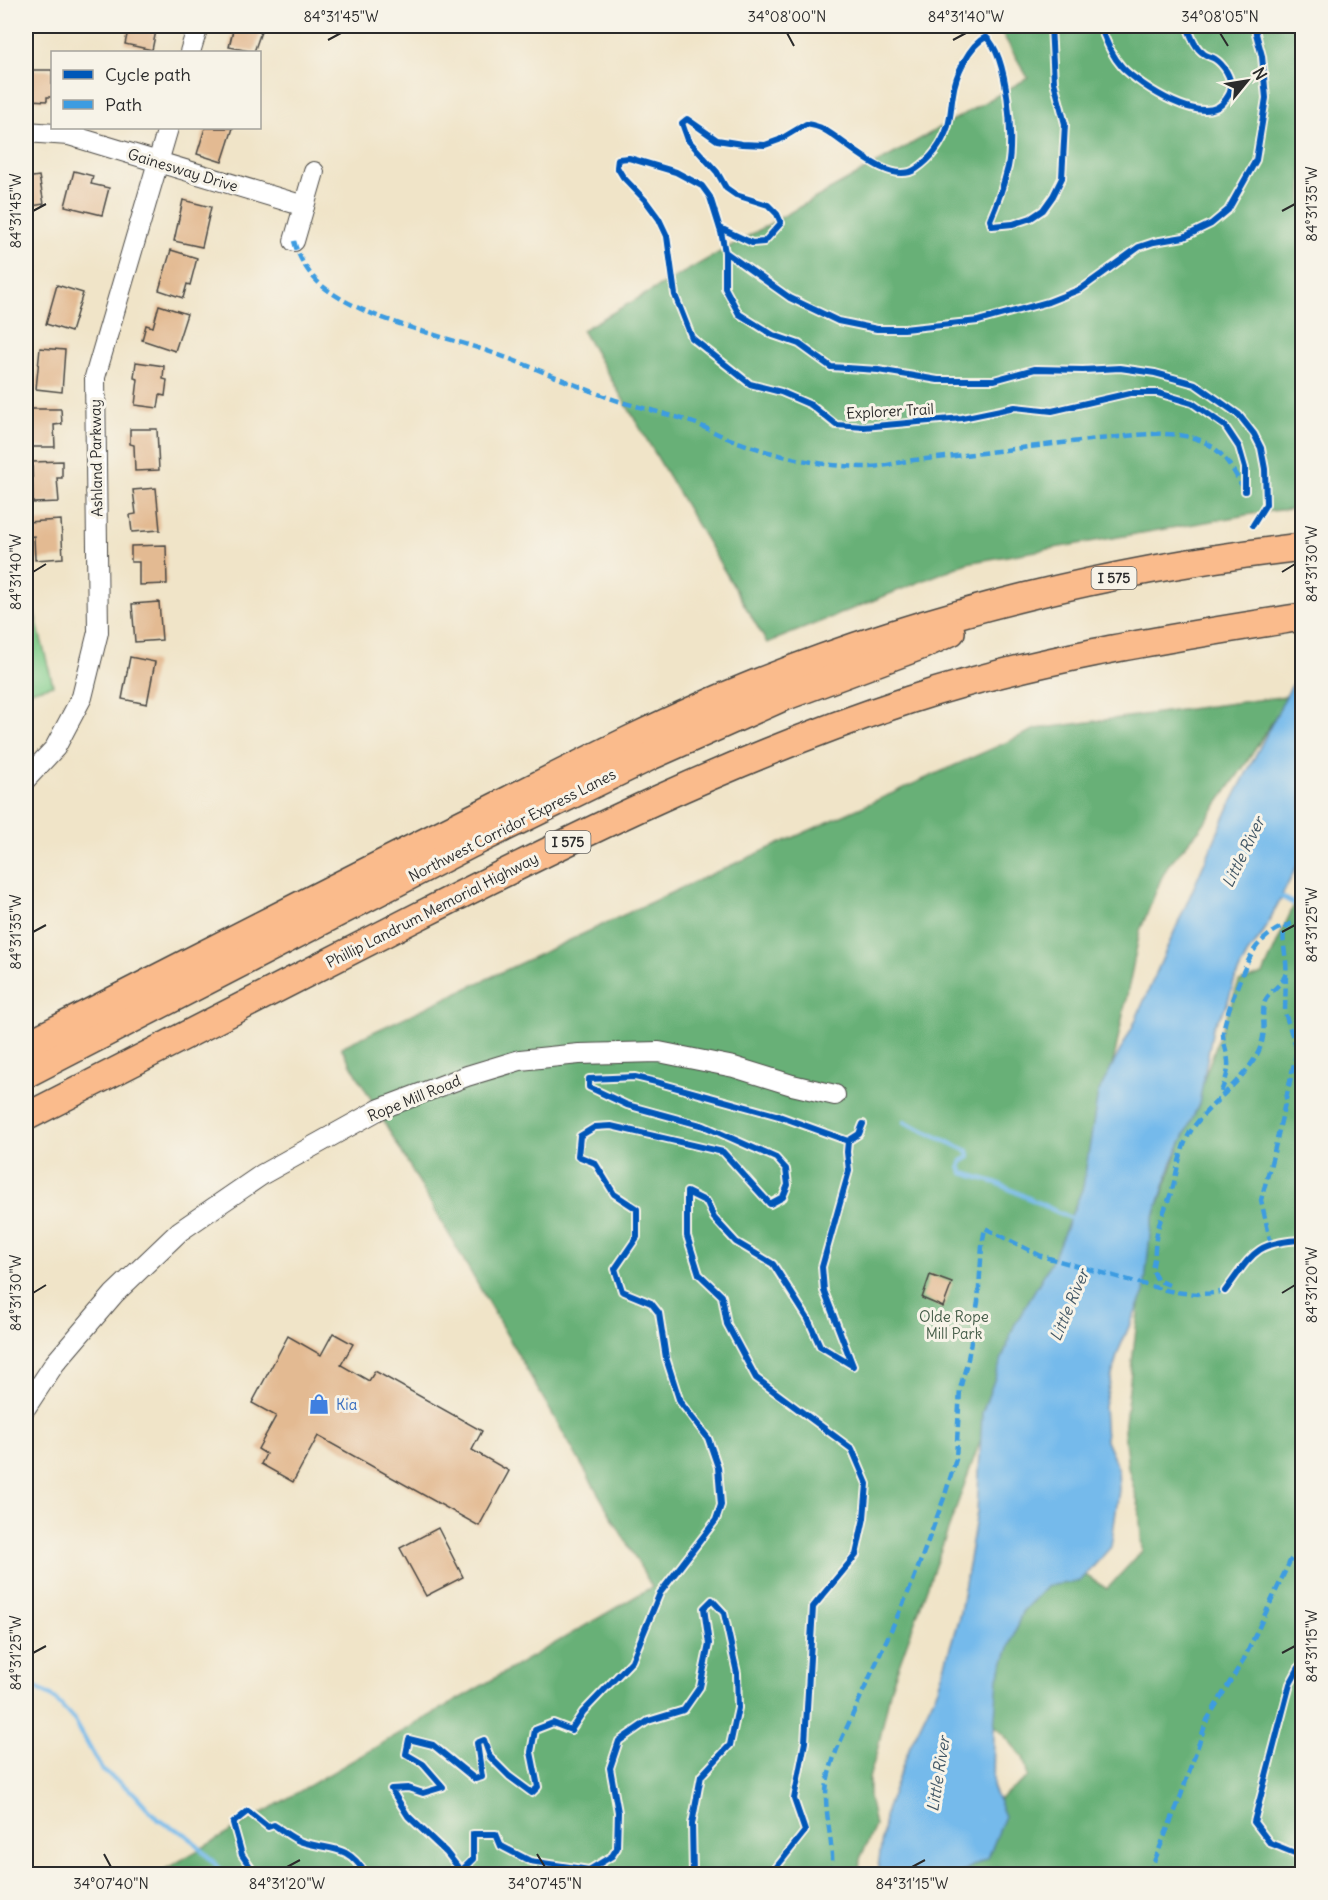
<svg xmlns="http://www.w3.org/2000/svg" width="1328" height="1900" font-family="Delius,sans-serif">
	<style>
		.green { fill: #81cd8b; stroke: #567c5b; stroke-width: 1.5 }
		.forest { fill: #68b077; stroke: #4a6e51; stroke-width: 1.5 }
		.water { fill: #74baeb; stroke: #50728b; stroke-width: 1.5 }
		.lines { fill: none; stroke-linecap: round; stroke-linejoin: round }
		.stream { stroke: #74baeb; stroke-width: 4.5 }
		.building { fill: #e3ba92 }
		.minor-casing { stroke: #494743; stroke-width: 22 }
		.highway-casing { stroke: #494743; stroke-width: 30 }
		.minor { stroke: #fff; stroke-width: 20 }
		.highway { stroke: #fabb8c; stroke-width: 27 }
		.quiet { stroke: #3d9ce1; stroke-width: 4.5; stroke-dasharray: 9 4.5; stroke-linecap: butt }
		.cycleway-casing { stroke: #f7f3e8; stroke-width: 10 }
		.cycleway { stroke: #0057b8; stroke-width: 6 }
		.ticks { fill: none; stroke: #2b2b2b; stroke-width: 2 }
		.labels { text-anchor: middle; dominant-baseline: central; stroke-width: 6; stroke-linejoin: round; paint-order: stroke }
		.shield { fill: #f7f3e8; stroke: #686764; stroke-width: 1.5 }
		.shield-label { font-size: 14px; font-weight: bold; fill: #2b2b2b }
		.street-label { font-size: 15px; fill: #2b2b2b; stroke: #f7f3e8 }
		.park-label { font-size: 15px; fill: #455c48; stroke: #f7f3e8 }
		.shop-label { font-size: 15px; fill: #366cbe; stroke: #f7f3e8; text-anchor: start }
		.water-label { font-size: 16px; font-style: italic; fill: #415665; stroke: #f7f3e8 }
		.neatline { fill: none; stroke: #2b2b2b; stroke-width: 2 }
		.ticks-label { font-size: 15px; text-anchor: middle; fill: #2b2b2b }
	</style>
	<rect width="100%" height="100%" fill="#f7f3e8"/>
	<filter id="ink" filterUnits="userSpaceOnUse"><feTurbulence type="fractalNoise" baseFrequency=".0167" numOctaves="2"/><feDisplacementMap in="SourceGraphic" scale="12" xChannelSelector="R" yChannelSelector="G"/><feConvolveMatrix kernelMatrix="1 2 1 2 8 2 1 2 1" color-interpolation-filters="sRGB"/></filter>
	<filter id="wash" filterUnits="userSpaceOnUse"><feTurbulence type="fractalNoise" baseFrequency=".008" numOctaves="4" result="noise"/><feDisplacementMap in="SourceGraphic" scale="24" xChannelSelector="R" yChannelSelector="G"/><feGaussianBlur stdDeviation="1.35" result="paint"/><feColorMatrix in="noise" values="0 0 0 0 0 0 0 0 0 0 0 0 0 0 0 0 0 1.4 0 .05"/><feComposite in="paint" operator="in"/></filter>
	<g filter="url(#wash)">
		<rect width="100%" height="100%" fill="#f0e4c8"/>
		<polygon class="green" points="33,608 53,685 26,692 26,609"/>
		<g class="forest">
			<polygon points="998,26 1302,26 1302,508 1270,511 967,563 767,643 582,330 1028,78"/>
			<polygon points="1288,696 1247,762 1200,829 1169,864 1161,879 1140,931 1115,1054 1101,1108 1092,1170 994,1403 891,1687 877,1752 869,1778 869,1796 875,1826 860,1859 859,1874 157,1874 652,1587 341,1047 705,877 1036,729"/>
			<polygon points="1302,887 1302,1874 946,1874 997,1801 1028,1777 1023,1757 987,1716 994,1678 1029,1583 1070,1565 1107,1589 1142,1551 1139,1507 1128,1468 1124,1431 1147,1236 1239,982 1263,974"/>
		</g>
		<polygon class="water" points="1302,665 1302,856 1262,935 1249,951 1235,979 1226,1007 1213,1027 1199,1104 1172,1162 1151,1226 1144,1292 1118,1352 1104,1406 1106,1441 1118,1468 1119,1490 1111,1547 1080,1581 1047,1586 1022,1612 998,1678 994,1730 993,1789 1005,1816 988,1858 958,1874 877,1874 886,1811 910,1746 938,1688 960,1613 977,1512 982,1413 1014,1326 1053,1259 1083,1187 1098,1093 1132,1028 1229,807"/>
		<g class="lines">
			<g class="stream">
				<polyline points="1282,897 1302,908"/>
				<polyline points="905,1122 968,1151 969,1157 962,1161 960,1167 963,1173 997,1183 1070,1218 1076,1219"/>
				<polyline points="26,1681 55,1699 75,1721 102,1770 134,1793 158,1820 187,1835 225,1874"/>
			</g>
		</g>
		<g id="blocks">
			<g class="building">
				<polygon points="129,26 157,26 152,50 125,44"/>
				<polygon points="234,26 263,26 254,52 229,47"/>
				<polygon points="31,70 52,70 52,97 47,97 47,101 31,100"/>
				<polygon points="205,128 233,128 222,162 197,154"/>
				<polygon points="74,171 93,176 91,184 109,188 102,215 65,206"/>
				<polygon points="39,176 44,204 26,207 26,178"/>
				<polygon points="183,200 211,207 202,247 174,241"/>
				<polygon points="171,250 197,258 190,285 187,284 183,298 159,290"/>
				<polygon points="57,285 83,293 71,332 46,324"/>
				<polygon points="159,305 187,314 175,351 142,340 146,325 153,327"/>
				<polygon points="40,348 65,350 62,392 36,389"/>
				<polygon points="136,362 164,366 163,379 167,380 165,396 160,395 158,408 135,405 138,379 134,378"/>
				<polygon points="26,409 61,409 62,424 54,425 55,447 26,447"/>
				<polygon points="130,429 157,429 159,470 135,471 134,445 130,444"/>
				<polygon points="62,461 62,478 57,478 59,502 33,503 32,462"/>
				<polygon points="156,488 160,530 132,532 130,515 136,514 133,490"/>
				<polygon points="61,520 63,558 35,560 34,536 27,537 26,522"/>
				<polygon points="166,545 167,584 139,585 139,562 131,562 131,546"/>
				<polygon points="159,602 162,640 135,642 132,604"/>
				<polygon points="130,657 155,662 147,704 122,699"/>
				<polygon points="930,1275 952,1283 943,1307 922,1298"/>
				<polygon points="333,1333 353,1344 341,1365 369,1381 375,1371 482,1431 472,1450 509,1471 479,1526 318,1436 293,1482 261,1464 266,1454 258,1449 276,1416 252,1403 288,1336 321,1355"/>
				<polygon points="438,1528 463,1577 426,1596 400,1548"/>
			</g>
		</g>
	</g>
	<g filter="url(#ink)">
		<use href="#blocks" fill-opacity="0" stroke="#494743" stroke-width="1.5"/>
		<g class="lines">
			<g class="minor-casing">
				<g id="minor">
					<polyline points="190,52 198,26"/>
					<polyline points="26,132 69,135 304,206"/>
					<polyline points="294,241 314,172"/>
					<polyline points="26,779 55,748 82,697 98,632 95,377 168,128"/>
					<polyline points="26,1407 55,1363 114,1294 180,1231 263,1174 380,1109 467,1076 520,1060 579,1054 659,1052 734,1067 792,1085 835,1095"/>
				</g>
			</g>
			<g class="highway-casing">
				<g id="highway">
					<path d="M26,1045C176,969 326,891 477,816C570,769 662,721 759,682C931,613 1118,568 1302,547"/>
					<polyline points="26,1074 471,844 651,756 781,698 923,645 951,632"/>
					<path d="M26,1117C153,1052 281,987 409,921C572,838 735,757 909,700C1037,658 1170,638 1302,617"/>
				</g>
			</g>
			<use href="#minor" class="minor"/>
			<use href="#highway" class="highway"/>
			<g class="quiet">
				<path d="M294,241C299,260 312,280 329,291C373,322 442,335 493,353C531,366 567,382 604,396C633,407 664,412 694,423C705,427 715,433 727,438C772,455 819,467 868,467C883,467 899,462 914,460C976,455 1037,445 1099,439C1121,437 1144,433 1166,434C1209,436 1223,450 1242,486"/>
				<polyline points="1286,974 1285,1013 1297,1050"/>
				<path d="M1221,1092C1225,1082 1229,1072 1228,1061C1227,1051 1223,1042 1223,1033C1225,1016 1246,959 1257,946C1265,937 1275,929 1287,925"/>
				<polyline points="1271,1244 1261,1200 1274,1152 1297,1050 1302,1034"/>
				<path d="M1169,1285L1157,1280L1152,1269C1156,1256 1154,1242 1158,1229C1161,1216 1168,1203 1172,1190C1177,1173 1179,1155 1187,1138C1204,1103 1257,1076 1263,1037C1265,1025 1261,1012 1265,1001C1270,990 1284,984 1286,972C1289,956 1271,917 1302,924"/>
				<path d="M832,1874C834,1847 826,1821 826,1795C826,1779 832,1763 837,1749L912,1584L944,1498L956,1459L960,1389L968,1359L978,1302L982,1246L985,1228L1041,1256L1161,1289C1182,1294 1204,1296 1225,1291"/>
				<polyline points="1149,1874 1179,1801 1207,1720 1245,1657 1290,1561 1302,1544"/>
			</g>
			<g class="cycleway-casing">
				<g id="cycleway">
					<path d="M1100,26C1106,40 1111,55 1122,67C1138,84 1207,131 1226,99C1229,95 1231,91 1231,87C1231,77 1224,65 1215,59C1212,57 1206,56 1203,53C1194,47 1191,35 1187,26"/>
					<path d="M720,228L752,243L764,242L781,223L777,214L768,205L736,195L726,188L717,172L688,140L682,123L687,119L717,140L742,144L765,145L779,140L806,124C812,125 818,126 823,129C845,140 889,187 916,169C931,159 942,144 948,126C951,116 951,105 953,94C955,76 969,45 986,37C1008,56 1014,139 1008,167C1004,184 997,204 990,220L992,226L1013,224L1031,218L1043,210L1053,196L1062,178L1065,124L1054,82L1051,26"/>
					<polyline points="725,252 790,298 838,321 877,329 904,329 978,321 1048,302 1081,289 1139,247 1154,242 1184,237 1211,224 1228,210 1256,160 1266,98 1262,56 1254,26"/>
					<polyline points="1245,491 1245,468 1239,447 1225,426 1192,403 1158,393 1130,393 1052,411 1015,407 962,418 864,427 836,425 811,405 781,392 750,384 692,338 675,295 667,236 659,219 645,200 623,177 617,167 618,159 629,158 676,172 702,186 710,197 721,232 725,252 725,288 739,314 773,335 799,344 831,367 878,370 938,380 994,380 1035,369 1083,370 1120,368 1155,373 1195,384 1239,415 1254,434 1261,448 1265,469 1266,504 1253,525"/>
					<path d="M1225,1291C1252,1255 1254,1242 1302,1240"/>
					<polyline points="1302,1662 1290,1684 1254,1822 1270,1843 1302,1856"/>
					<path d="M255,1874L242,1855L233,1823L248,1811L268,1827L274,1825C282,1830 292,1839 302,1842C332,1851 346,1843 366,1874"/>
					<polyline points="693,1874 692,1824 701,1776 730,1745 738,1708 737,1673 724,1613 712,1600 704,1608 709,1644 700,1687 684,1710 648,1721 619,1741 610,1768 618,1812 617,1848 612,1856 589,1870 530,1861 501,1846 496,1834 473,1834 473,1859 461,1871 446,1852 408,1816 391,1789 408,1788 423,1793 443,1787 423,1764 406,1754 409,1739 433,1745 475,1779 482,1777 477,1743 484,1740 490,1757 509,1776 532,1793 538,1787 531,1752 535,1730 553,1723 571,1730 583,1712 632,1661 660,1593 716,1520 721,1505 718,1467 708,1438 680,1402 666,1358 659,1313 651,1303 622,1291 615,1269 637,1237 637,1209 614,1194 595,1163 578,1156 580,1136 595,1127 611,1126 723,1152 770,1204 783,1197 788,1185 786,1169 776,1158 704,1126 627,1105 589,1087 589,1079 635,1077 656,1082 779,1116 848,1141 859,1134 863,1124"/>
					<polyline points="771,1874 805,1831 794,1799 805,1742 813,1607 856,1555 864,1518 867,1484 852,1449 756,1378 727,1324 722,1296 699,1274 687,1236 687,1192 707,1202 714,1218 736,1242 773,1264 808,1319 820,1346 853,1366 824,1291 822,1267 849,1171 847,1152 848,1141"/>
				</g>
			</g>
			<use href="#cycleway" class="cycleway"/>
		</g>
	</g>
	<path class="ticks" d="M787,33L794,46M1220,33L1228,46M328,40L341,33M953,40L966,33M33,211L46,204M1282,211L1295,204M33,572L46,564M1282,572L1295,564M33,932L46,925M1282,932L1295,925M33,1293L46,1285M1282,1293L1295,1285M33,1653L46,1646M1282,1653L1295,1646M104,1854L111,1867M537,1854L545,1867M287,1867L300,1860M912,1867L925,1860"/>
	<defs>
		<g id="shop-bare" transform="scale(1.62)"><path d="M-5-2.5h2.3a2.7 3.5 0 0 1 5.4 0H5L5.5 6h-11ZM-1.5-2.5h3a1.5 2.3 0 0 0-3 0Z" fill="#3f7fe0" stroke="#f7f3e8" stroke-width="2.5" paint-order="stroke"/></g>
	</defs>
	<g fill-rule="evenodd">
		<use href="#shop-bare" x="319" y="1404"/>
	</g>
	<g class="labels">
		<g class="shield">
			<rect x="1091.5" y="567" width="45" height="22" rx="4.5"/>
			<rect x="545.5" y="831" width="45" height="22" rx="4.5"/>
		</g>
		<g class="shield-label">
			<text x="1114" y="578">I 575</text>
			<text x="568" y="842">I 575</text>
		</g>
		<g class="street-label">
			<text transform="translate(183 170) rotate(17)">Gainesway Drive</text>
			<text transform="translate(890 411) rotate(-3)">Explorer Trail</text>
			<text transform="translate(96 458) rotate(-91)">Ashland Parkway</text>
			<text transform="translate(512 825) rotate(-27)">Northwest Corridor Express Lanes</text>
			<text transform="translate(432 910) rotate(-27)">Phillip Landrum Memorial Highway</text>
			<text transform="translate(414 1098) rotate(-22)">Rope Mill Road</text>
		</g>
		<g class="park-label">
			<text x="954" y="1316">Olde Rope<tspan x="954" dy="17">Mill Park</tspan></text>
		</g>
		<g class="shop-label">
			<text x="336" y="1404">Kia</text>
		</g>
		<g class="water-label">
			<text transform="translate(1243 852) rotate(-64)">Little River</text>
			<text transform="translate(1069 1305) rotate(-67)">Little River</text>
			<text transform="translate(938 1774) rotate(-81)">Little River</text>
		</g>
	</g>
	<rect width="1328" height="1900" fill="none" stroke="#f7f3e8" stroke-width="66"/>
	<rect x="51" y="51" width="210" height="78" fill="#f7f3e8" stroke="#a5a39c" stroke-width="1.5"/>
	<rect x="63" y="70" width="30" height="9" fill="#0057b8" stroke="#a5a39c" stroke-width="1.5"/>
	<text x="105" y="81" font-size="18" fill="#2b2b2b">Cycle path</text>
	<rect x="63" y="100" width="30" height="9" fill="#3d9ce1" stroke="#a5a39c" stroke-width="1.5"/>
	<text x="105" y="111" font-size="18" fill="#2b2b2b">Path</text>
	<g transform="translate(1247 81) rotate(60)" stroke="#f7f3e8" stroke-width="4.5" paint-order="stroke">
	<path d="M0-4.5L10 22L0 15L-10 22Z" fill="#2b2b2b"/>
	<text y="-9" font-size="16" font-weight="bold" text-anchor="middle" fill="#2b2b2b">N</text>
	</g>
	<rect x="33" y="33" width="1262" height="1834" class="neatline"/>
	<g class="ticks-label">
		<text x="341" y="22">84°31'45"W</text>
		<text x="787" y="22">34°08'00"N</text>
		<text x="966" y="22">84°31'40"W</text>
		<text x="1220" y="22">34°08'05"N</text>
		<text transform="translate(1312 204) rotate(-90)" y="5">84°31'35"W</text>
		<text transform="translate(16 211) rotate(-90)" y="5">84°31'45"W</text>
		<text transform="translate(1312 564) rotate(-90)" y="5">84°31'30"W</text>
		<text transform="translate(16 572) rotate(-90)" y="5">84°31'40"W</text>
		<text transform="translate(1312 925) rotate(-90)" y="5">84°31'25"W</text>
		<text transform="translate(16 932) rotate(-90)" y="5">84°31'35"W</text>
		<text transform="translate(1312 1285) rotate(-90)" y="5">84°31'20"W</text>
		<text transform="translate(16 1293) rotate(-90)" y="5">84°31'30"W</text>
		<text transform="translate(1312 1646) rotate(-90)" y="5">84°31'15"W</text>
		<text transform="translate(16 1653) rotate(-90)" y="5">84°31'25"W</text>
		<text x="111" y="1889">34°07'40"N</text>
		<text x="287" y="1889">84°31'20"W</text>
		<text x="545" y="1889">34°07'45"N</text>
		<text x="912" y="1889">84°31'15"W</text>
	</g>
</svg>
